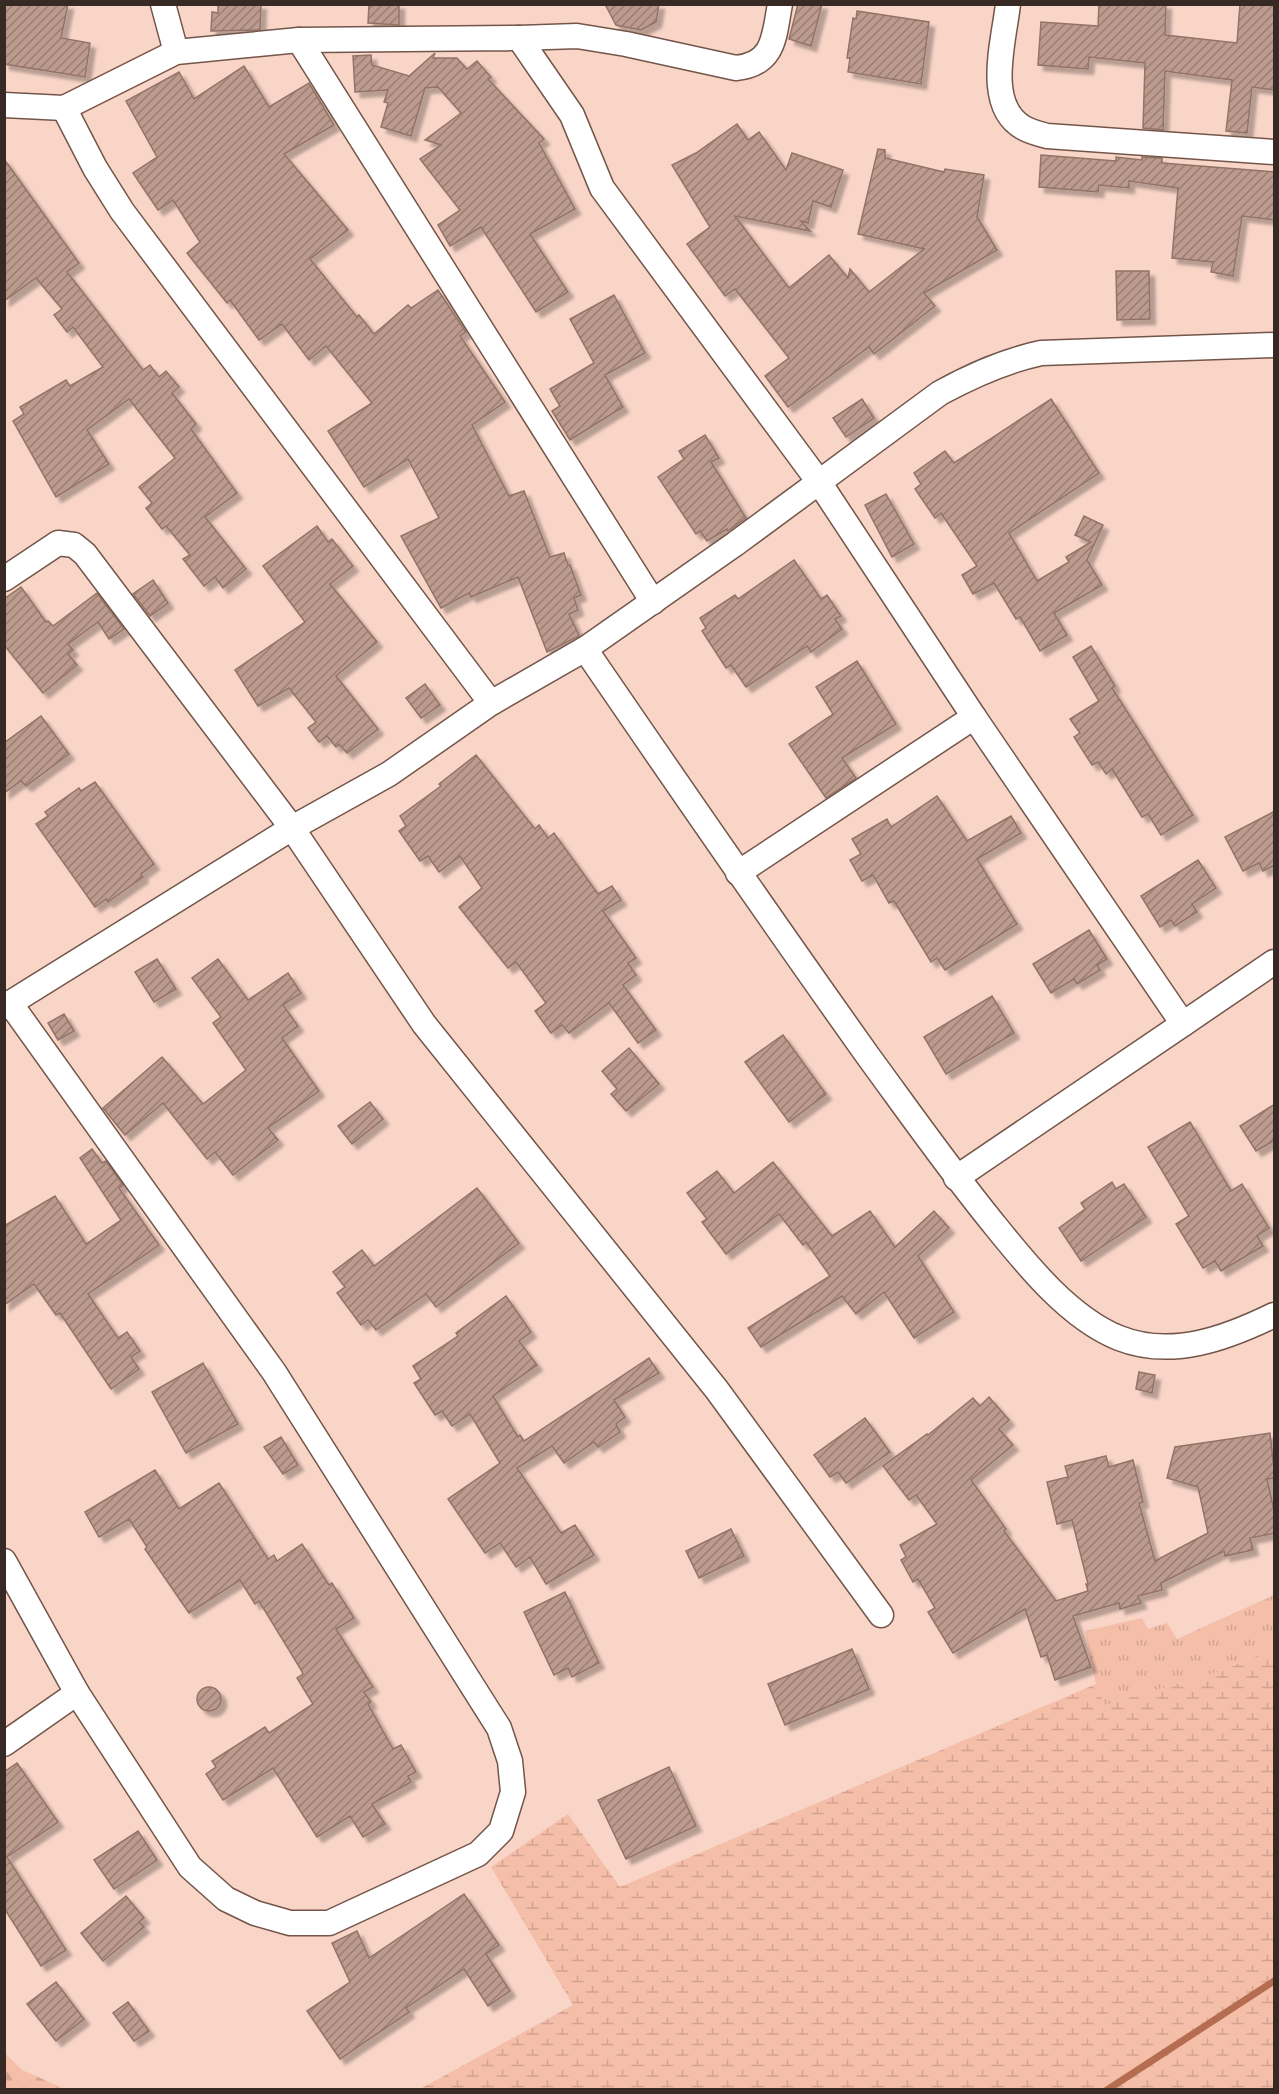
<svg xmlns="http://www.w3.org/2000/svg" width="1279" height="2094" font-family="'PT Sans Narrow',sans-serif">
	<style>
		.grass { fill: url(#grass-tufts) }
		.forest { fill: url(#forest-firs) }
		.wetland { fill: url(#wetland-marsh) }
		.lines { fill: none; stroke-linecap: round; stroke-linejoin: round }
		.stream { stroke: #b56d51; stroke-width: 7 }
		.building { fill: url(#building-hatch); stroke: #937367; stroke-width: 1.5; filter: url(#shadow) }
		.minor-casing { stroke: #735549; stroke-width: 27 }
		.minor { stroke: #fff; stroke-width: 24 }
	</style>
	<defs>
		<pattern id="grass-tufts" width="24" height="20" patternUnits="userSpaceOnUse" patternTransform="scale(1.5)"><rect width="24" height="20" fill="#f4bea9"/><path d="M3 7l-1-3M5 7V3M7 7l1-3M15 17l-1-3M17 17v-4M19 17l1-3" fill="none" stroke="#d2a391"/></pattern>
		<pattern id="forest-firs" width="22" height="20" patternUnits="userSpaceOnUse" patternTransform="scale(1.5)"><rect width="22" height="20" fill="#f4bea9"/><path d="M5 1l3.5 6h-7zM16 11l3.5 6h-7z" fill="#d2a391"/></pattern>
		<pattern id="wetland-marsh" width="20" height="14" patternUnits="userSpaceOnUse" patternTransform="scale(1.5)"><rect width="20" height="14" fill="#f4bea9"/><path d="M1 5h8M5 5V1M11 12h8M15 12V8" fill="none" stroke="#d2a391"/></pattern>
		<pattern id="building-hatch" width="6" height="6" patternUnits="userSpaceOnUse" patternTransform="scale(1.5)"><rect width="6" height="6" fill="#bc9a8d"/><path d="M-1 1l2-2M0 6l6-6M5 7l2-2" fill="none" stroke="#9a7e73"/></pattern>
		<filter id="shadow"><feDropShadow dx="5.5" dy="5.5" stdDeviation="1.5" flood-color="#0004"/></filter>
	</defs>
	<rect width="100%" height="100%" fill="#f9d5c7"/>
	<polygon class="grass" points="1274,1595 1274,1648 1224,1670 1105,1705 1096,1684 1085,1631 1142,1618 1148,1629 1167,1623 1177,1639"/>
	<polygon class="forest" points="4,2052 22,2070 65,2089 5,2089"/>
	<polygon class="wetland" points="1274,1648 1274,2089 420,2089 573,2005 491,1867 568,1814 620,1887 1096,1684 1105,1705 1224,1670"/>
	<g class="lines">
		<polyline class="stream" points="1107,2090 1274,1981"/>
	</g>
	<g class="building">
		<polygon points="4,4 68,4 61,38 90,43 85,77 4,64"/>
		<polygon points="218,4 261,4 260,30 211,31 212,12 218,13"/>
		<polygon points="369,4 399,4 399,25 368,23"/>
		<polygon points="605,4 659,4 656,22 641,30 616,25"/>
		<polygon points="798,4 822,4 811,46 789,39"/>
		<polygon points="1099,4 1166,4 1165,35 1237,43 1240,4 1275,4 1275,90 1252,87 1247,133 1226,131 1232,80 1165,71 1163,130 1143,128 1145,63 1089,57 1088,69 1038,65 1041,22 1098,26"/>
		<polygon points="857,11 929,22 921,84 848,72 850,58 847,58 853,18 856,19"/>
		<polygon points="435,53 433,58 457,58 467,69 477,61 491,77 488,79 544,139 539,143 575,209 530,234 568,292 536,312 481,227 450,246 438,225 460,210 420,159 441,145 425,140 461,113 438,87 425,88 411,136 381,127 388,103 384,102 388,90 355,92 353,56 371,55 372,65 409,76"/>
		<polygon points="244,66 269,107 309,83 334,125 284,154 348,230 310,259 357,317 359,315 374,334 408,305 411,308 438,290 466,332 460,336 505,402 472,425 509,496 524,491 550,557 564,553 568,565 570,565 581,595 574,598 578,610 569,614 579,635 577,637 547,652 518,577 471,597 469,593 441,608 401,536 439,518 408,459 364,487 328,431 372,403 326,346 309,360 282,324 259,340 230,300 227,303 187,253 200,242 173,200 158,210 133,173 157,157 126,101 179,72 194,99"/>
		<polygon points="737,124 748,140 759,132 786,170 792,153 843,170 831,207 813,201 808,223 801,221 810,231 735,216 789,288 829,255 848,278 850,269 869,292 924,249 858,234 878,149 885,150 885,158 944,172 945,169 984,175 977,217 997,250 924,293 935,306 874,354 869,347 788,407 765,376 789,358 735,289 725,296 687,244 710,227 672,165 696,153"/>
		<polygon points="1041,155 1116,161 1116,157 1142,160 1142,157 1162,158 1162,163 1275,172 1275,220 1242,216 1233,276 1211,272 1213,262 1172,258 1178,188 1129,181 1129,188 1099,185 1098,192 1039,187"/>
		<polygon points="4,159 79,263 67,272 143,370 150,365 159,377 166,371 179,387 172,393 196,424 191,429 237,493 205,517 246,569 223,588 215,577 204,586 183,559 190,555 166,526 162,529 146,508 152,503 139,487 175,458 129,399 87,430 109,464 56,497 13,421 24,414 20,407 66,380 70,386 103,367 73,327 67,332 54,315 62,309 36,278 4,301"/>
		<polygon points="1116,271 1149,271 1150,319 1117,320"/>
		<polygon points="614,295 645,353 605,375 623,407 570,440 552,411 560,406 550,389 594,363 570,319"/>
		<polygon points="862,399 874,418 846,437 833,418"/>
		<polygon points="1051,399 1099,473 1009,533 1037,581 1069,562 1066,557 1091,542 1075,535 1084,516 1103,525 1087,560 1102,585 1054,613 1067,635 1040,651 1020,617 1016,619 994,583 973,594 962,575 977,566 941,513 935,518 915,489 921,484 914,473 945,451 954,463"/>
		<polygon points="705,435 719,458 711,462 746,518 728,531 727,529 707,541 700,531 696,534 658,477 684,459 679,451"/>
		<polygon points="886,494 914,544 892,557 865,505"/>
		<polygon points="317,526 328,542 332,539 353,566 330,584 377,642 336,676 378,729 347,753 339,744 336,747 327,736 319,742 308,728 316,722 289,688 258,706 235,670 305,622 263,566"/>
		<polygon points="794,560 821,599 827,595 841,616 835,619 842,629 811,652 807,646 746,687 731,665 726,668 702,631 706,628 700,618 735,595 738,599"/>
		<polygon points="153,580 168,603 150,616 133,594"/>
		<polygon points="21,587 46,622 48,621 53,626 97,593 124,629 109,639 98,622 68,644 73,650 68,654 77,665 43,693 4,645 4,599"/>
		<polygon points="1091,646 1115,686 1112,688 1193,815 1161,835 1148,814 1142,817 1112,769 1106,774 1098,762 1092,765 1074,737 1080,733 1070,719 1099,701 1073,657"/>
		<polygon points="857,661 896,724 842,758 856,778 826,798 789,744 833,714 816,687"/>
		<polygon points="425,684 440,705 421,718 406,698"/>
		<polygon points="41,716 69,754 26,786 21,781 4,793 4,743"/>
		<polygon points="476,755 535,829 539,825 548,838 554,833 598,894 612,886 621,900 603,911 636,958 628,963 636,975 623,985 656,1030 638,1043 609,1003 569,1033 562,1025 551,1033 535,1011 546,1003 516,962 508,968 459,907 482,888 460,856 439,872 428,856 420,861 399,831 406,826 400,816 441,786 439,784"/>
		<polygon points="95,782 154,864 141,874 143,877 108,902 106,899 95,907 36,824 48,816 45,812 79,788 81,791"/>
		<polygon points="937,796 967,841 1011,816 1021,833 977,859 1017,924 945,970 937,958 931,962 894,901 889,903 873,875 862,881 850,860 861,854 852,839 887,819 891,827"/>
		<polygon points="1275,811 1275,865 1263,871 1259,863 1243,871 1225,837"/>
		<polygon points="1198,860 1216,888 1192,904 1197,912 1175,926 1171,920 1160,927 1141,896"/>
		<polygon points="1089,930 1107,959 1097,965 1100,970 1077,984 1074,979 1051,993 1033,964"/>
		<polygon points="157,959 176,989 154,1002 135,972"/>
		<polygon points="218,959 248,1000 288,973 301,993 283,1005 298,1026 282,1038 319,1091 268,1128 278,1140 233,1175 215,1152 207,1159 163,1103 125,1135 103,1108 162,1057 203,1104 246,1070 213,1023 221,1017 192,978"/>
		<polygon points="992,996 1014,1033 946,1074 924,1037"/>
		<polygon points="64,1014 74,1031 58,1040 48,1023"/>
		<polygon points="783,1035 826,1094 789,1122 745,1062"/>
		<polygon points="629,1048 659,1084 626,1111 611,1094 617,1089 602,1071"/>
		<polygon points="370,1102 383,1119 352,1144 338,1126"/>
		<polygon points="1275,1104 1275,1140 1256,1151 1240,1126"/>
		<polygon points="1190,1122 1231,1191 1242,1184 1269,1228 1257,1236 1263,1246 1221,1271 1215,1261 1203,1268 1176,1224 1189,1216 1148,1147"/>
		<polygon points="92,1149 102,1163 106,1161 123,1185 119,1188 159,1245 88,1294 118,1338 127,1332 140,1351 131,1357 139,1369 111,1389 60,1313 56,1315 34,1284 4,1305 4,1226 55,1196 86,1244 121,1220 80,1158"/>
		<polygon points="773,1162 832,1236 870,1211 895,1247 934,1211 949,1228 918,1256 954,1312 914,1338 884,1292 856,1314 842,1296 761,1347 748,1328 830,1276 806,1242 803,1245 779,1214 726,1254 702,1222 707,1219 687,1193 717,1171 734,1193"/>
		<polygon points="1112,1182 1116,1189 1124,1184 1146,1217 1081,1261 1059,1228 1085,1209 1081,1203"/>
		<polygon points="477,1188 519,1243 436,1307 426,1294 376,1330 368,1320 361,1325 337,1293 345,1287 333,1272 362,1250 374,1266"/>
		<polygon points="506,1296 531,1332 519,1341 537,1365 493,1396 518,1437 520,1435 524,1441 649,1358 659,1373 614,1400 625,1417 616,1424 620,1432 598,1447 594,1442 564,1463 552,1446 517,1468 561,1533 575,1525 594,1555 546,1584 530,1557 516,1567 500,1543 485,1553 448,1499 500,1463 470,1414 452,1426 442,1411 435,1415 414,1383 421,1379 413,1366 458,1336 456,1333"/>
		<polygon points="203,1363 238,1424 186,1453 152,1392"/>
		<polygon points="1139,1372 1155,1375 1152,1393 1136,1389"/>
		<polygon points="989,1397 1009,1420 999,1429 1013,1445 971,1480 1006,1529 1004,1531 1056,1601 1088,1591 1086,1584 1088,1584 1072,1520 1057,1524 1047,1482 1068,1477 1065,1466 1106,1456 1109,1467 1133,1460 1143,1502 1139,1503 1155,1561 1208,1533 1198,1487 1167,1478 1175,1447 1270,1433 1275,1478 1267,1479 1275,1515 1275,1533 1250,1538 1253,1550 1225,1556 1224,1551 1161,1583 1162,1590 1138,1596 1141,1603 1120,1609 1119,1603 1073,1616 1091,1667 1055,1680 1047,1655 1041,1657 1025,1609 953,1653 928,1612 935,1608 918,1579 913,1582 901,1560 906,1557 900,1545 937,1524 916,1495 909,1500 883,1466 927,1434 928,1435 973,1398 980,1406"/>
		<polygon points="865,1418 890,1452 846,1483 838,1472 830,1477 814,1455"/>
		<polygon points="281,1437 298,1465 283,1474 264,1447"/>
		<polygon points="155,1470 179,1509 219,1483 268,1559 274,1555 277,1561 302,1544 329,1585 332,1583 354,1618 336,1629 373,1687 364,1692 371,1702 368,1704 393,1749 401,1745 416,1772 408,1776 411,1782 372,1804 385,1824 363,1837 350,1816 317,1837 273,1768 223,1800 206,1774 216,1767 212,1761 265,1727 269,1733 313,1704 297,1678 303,1674 300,1668 259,1601 255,1604 240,1580 189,1613 145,1549 147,1547 129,1519 99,1537 85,1512"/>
		<polygon points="731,1529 744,1556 699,1578 686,1551"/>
		<polygon points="565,1592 599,1663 572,1677 568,1668 554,1675 524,1612"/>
		<polygon points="852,1649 869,1689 785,1725 768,1684"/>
		<circle cx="209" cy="1699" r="12"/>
		<polygon points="17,1763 58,1822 7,1857 66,1950 41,1966 4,1908 4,1772"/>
		<polygon points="669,1767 696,1826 626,1859 598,1800"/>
		<polygon points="138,1831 157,1860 114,1889 94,1860"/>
		<polygon points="464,1894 499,1945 486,1954 510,1991 488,2006 464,1969 406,2008 409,2012 340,2059 307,2011 350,1982 332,1943 357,1931 369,1958"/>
		<polygon points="126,1896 144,1918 139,1922 144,1927 103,1961 81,1933"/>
		<polygon points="56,1982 84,2019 56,2041 27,2004"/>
		<polygon points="128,2002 149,2031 134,2041 113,2013"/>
	</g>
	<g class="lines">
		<g class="minor-casing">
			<g id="minor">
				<polyline points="163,4 176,52"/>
				<path d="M1008,4C1004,41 984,106 1024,128C1031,132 1040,134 1047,136L1274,152"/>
				<path d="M519,38L577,36L626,44L736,68C775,64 774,36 780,4"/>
				<polyline points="299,40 653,602"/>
				<polyline points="4,105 64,108 176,52 299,40 519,38 572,115 602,188 819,482 974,717 738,873"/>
				<polyline points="64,108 95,168 122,211 491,703"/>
				<polyline points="4,579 58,543 74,545 85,554 292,828 424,1024 717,1390 881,1615"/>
				<path d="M585,649C678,785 772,921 868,1056C909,1112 949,1169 993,1223C1026,1264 1069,1318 1119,1338C1172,1359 1227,1338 1274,1315"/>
				<polyline points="10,1003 274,1372 499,1728 510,1761 513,1792 501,1831 478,1854 329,1923 290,1923 255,1913 226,1899 190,1867 77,1693"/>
				<path d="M4,1007L292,828L389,774L491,703L585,649L735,544L940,393C973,375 1004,361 1041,353L1274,345"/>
				<polyline points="1183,1024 1274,962"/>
				<polyline points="956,1178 1183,1024 974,717"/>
				<polyline points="4,1561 77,1693 4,1744"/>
			</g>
		</g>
		<use href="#minor" class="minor"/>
	</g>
	<rect width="1279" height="2094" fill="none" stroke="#372924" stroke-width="12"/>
</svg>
